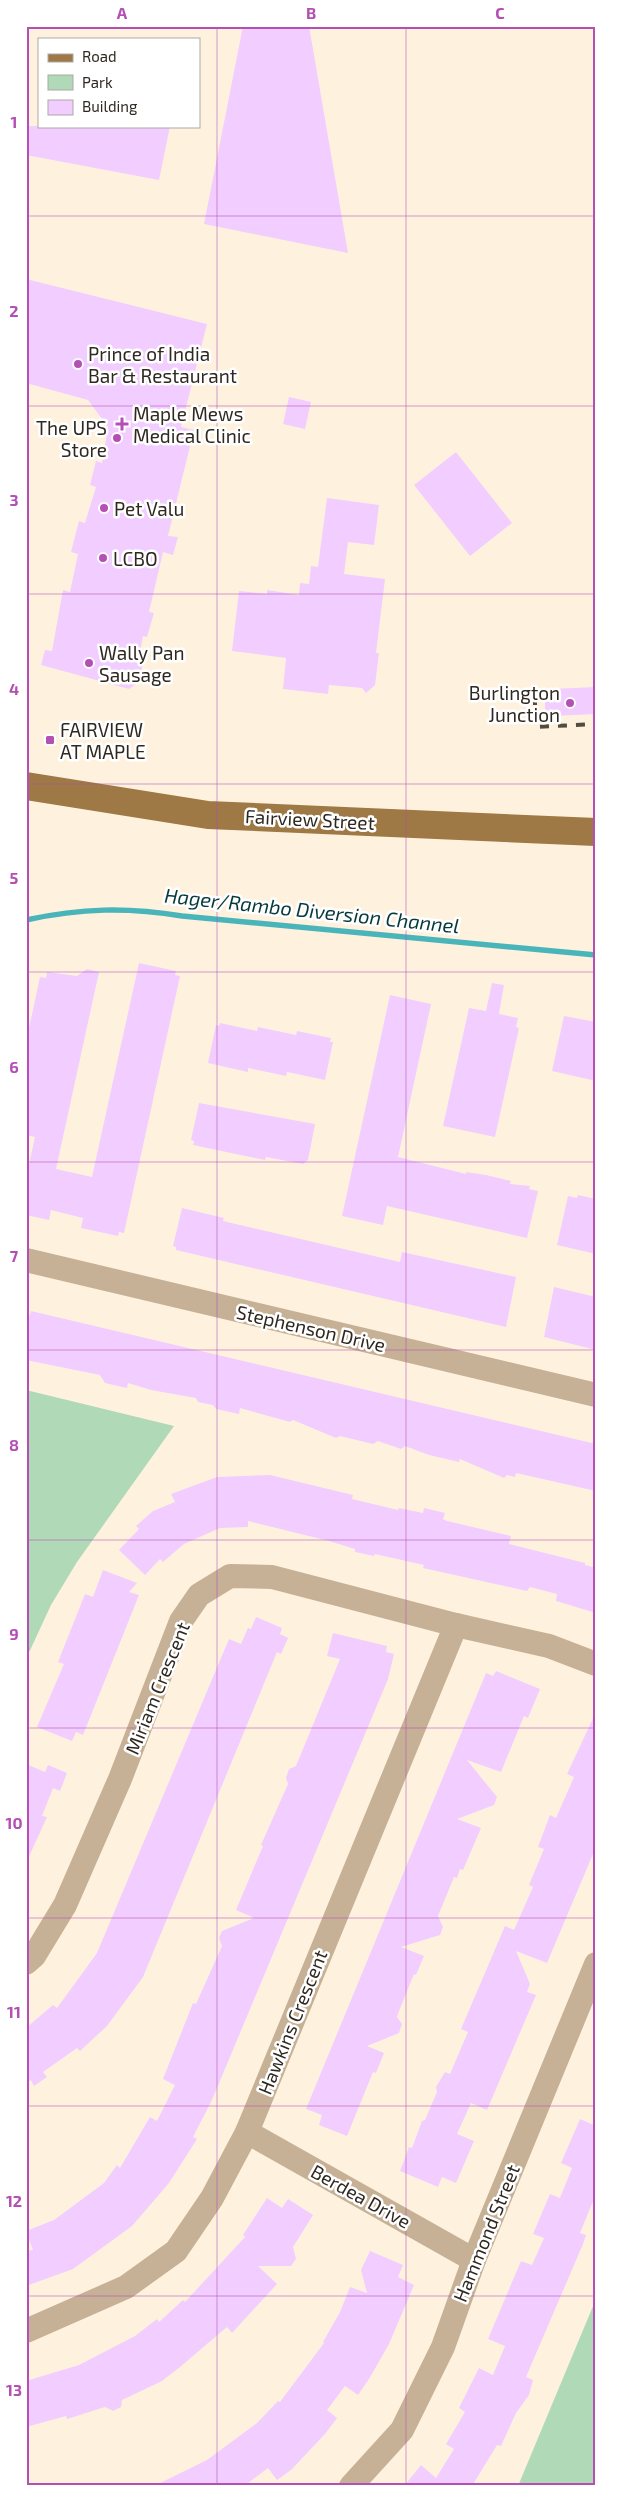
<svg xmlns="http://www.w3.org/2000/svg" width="622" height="2512" font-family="'Exo 2',sans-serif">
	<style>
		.green { fill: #b0d9b7 }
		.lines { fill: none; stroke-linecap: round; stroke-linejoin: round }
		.stream { stroke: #49b5ba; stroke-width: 5.5 }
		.building { fill: #f2cdff }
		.minor { stroke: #c6b196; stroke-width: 24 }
		.major { stroke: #9e7845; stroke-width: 28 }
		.rail { stroke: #524b41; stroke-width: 4; stroke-dasharray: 9 9; stroke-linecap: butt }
		.grid { fill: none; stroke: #b44fb4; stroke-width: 1; stroke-opacity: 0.55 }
		.poi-dot { fill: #b44fb4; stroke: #fff; stroke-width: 2 }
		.labels { text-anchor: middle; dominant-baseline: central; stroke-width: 5; stroke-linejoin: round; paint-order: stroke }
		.poi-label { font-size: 19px; fill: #2e2820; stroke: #fff; text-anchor: start }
		.street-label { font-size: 19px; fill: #2e2820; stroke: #fff }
		.water-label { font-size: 20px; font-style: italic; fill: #05393c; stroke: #fff }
		.neatline { fill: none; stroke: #b44fb4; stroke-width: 2 }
		.grid-label { font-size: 16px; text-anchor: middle; font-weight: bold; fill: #b44fb4 }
	</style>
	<rect width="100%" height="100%" fill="#fef2df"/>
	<g class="green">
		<polygon points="26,1390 174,1426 77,1562 51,1605 26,1659"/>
		<polygon points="596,2299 596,2486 518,2486"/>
	</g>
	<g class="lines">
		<path class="stream" d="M26,920C81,908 127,907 182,916L596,955"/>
	</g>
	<g class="building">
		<polygon points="243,26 309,26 348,253 204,224"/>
		<polygon points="26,126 170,126 159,180 26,155"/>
		<polygon points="26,279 207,324 181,427 194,430 168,536 178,537 173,555 163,552 149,612 154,613 147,637 143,636 139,657 143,664 138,683 129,689 41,665 45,650 52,651 63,590 70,592 78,554 71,552 79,521 85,523 96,487 90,485 96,461 102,463 108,427 88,400 26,383"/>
		<polygon points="289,397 311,402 305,429 283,424"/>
		<polygon points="456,452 512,523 470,556 414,485"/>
		<polygon points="327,498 379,505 374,545 348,542 344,574 385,579 376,653 379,653 375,685 366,693 362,688 329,685 328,694 283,689 286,658 232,651 239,591 267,594 267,590 299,595 300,583 309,584 311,566 318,567"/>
		<polygon points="596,687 596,714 553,716 545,709 545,697 552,689"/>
		<polygon points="139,963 176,971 175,975 180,976 124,1233 119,1232 118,1236 81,1228 83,1218 51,1210 49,1220 26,1215 26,1178 35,1137 26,1135 26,1042 40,977 46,978 47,972 77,976 87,969 99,972 56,1169 92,1177"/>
		<polygon points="492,983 504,985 499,1014 518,1018 516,1027 519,1028 495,1137 443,1126 469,1008 486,1011"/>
		<polygon points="390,995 431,1004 398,1157 466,1174 466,1172 486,1175 511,1181 510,1184 530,1186 529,1189 538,1191 527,1238 387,1206 383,1225 342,1216"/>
		<polygon points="564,1016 596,1022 596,1081 552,1071"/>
		<polygon points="220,1023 257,1031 258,1027 296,1035 297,1031 331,1038 330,1042 333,1042 325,1080 287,1072 286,1076 248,1068 248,1072 208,1063 216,1025 219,1026"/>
		<polygon points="199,1103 315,1124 308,1160 303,1164 266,1157 265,1160 193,1145 194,1141 191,1140"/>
		<polygon points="578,1195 596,1199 596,1254 557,1245 568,1196 577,1198"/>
		<polygon points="182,1208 224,1218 223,1221 400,1262 402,1252 516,1277 506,1327 176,1250 176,1247 173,1246"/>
		<polygon points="554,1287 596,1297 596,1350 544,1337"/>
		<polygon points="31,1311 596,1444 596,1491 516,1473 515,1477 507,1475 504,1478 460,1459 459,1462 429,1455 405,1446 401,1449 378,1441 373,1444 340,1436 336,1438 293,1420 290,1422 240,1408 239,1414 216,1409 213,1405 198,1402 196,1398 151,1390 128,1383 127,1388 105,1383 100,1375 26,1360 26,1328"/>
		<polygon points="270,1475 353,1495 352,1499 398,1510 399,1508 423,1513 424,1508 445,1513 443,1519 447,1521 511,1536 509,1544 585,1563 585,1565 596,1568 596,1613 556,1601 557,1594 530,1587 527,1591 423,1568 424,1565 375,1554 374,1556 355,1552 355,1549 329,1541 248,1521 248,1527 220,1528 184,1544 163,1562 160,1559 145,1575 119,1550 139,1529 136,1526 153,1511 175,1502 171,1494 217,1477"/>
		<polygon points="103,1570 137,1583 129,1592 139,1595 83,1735 76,1732 72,1741 37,1727 64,1664 58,1662 85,1594 93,1597"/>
		<polygon points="256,1617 282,1628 280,1634 288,1638 281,1654 277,1652 143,1977 107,2026 80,2051 77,2048 43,2072 47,2077 34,2086 31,2080 26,2084 26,2028 53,2005 57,2008 97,1953 229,1639 241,1644 248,1628 251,1629"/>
		<polygon points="333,1633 387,1646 386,1652 394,1654 388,1679 212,2100 193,2137 197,2139 169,2183 132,2226 73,2269 26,2286 26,2251 33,2250 26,2231 54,2220 104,2183 117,2165 120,2168 150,2117 157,2121 175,2085 163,2079 193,2003 196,2004 222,1946 219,1938 222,1931 254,1918 236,1910 263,1846 261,1845 288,1784 286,1778 289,1769 296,1766 340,1659 327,1656"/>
		<polygon points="496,1671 540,1689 528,1718 524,1716 501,1772 467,1760 497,1797 494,1805 457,1819 481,1828 463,1870 460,1869 457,1878 454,1877 438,1916 443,1927 440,1935 401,1947 424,1956 416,1975 414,1974 399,2011 397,2017 402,2024 399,2033 367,2046 384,2053 376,2073 373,2072 347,2136 319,2125 322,2115 306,2109 486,1673 493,1676"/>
		<polygon points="596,1712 596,1847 547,1963 516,1951 530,1984 527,1992 536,1995 487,2110 471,2103 457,2134 474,2141 456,2183 442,2177 438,2187 400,2171 409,2147 412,2148 422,2121 425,2120 437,2092 436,2087 445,2072 450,2074 468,2032 461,2029 505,1926 514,1930 533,1887 529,1885 544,1849 538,1847 550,1815 556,1818 574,1777 567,1774"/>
		<polygon points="26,1764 45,1772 48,1765 67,1773 60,1791 53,1788 42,1816 47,1817 26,1863"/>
		<polygon points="580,2119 596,2126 596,2194 580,2233 586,2235 583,2244 526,2377 533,2380 529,2395 516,2413 501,2446 497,2445 472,2486 404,2486 421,2465 436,2478 454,2449 446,2444 465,2412 459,2408 479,2368 493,2375 505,2346 488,2339 521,2261 532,2265 544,2238 533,2234 550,2194 560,2198 572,2168 561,2163"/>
		<polygon points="267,2198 282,2208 288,2199 313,2215 293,2247 296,2259 291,2266 258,2266 277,2284 232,2333 227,2327 180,2367 162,2381 122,2400 121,2407 113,2411 105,2407 67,2419 66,2416 26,2427 26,2381 79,2365 135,2336 157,2319 159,2322 183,2300 185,2302 245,2237 243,2235"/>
		<polygon points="370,2251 403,2265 398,2277 414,2285 389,2344 369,2379 358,2395 345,2386 327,2410 337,2418 325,2434 291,2470 277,2480 268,2468 244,2486 154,2486 207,2460 257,2423 278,2401 280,2402 324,2343 323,2342 340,2312 350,2287 367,2293 361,2270"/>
	</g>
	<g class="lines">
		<g class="minor">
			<polyline points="26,1260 596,1395"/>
			<polyline points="26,1963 34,1956 65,1905 120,1779 181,1621 199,1595 230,1576 272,1577 456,1625 549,1646 596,1664"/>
			<polyline points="247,2132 474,2260"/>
			<polyline points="26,2331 126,2287 176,2251 212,2198 247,2132 456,1625"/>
			<polyline points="351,2486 402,2430 443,2347 474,2260 596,1964"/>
		</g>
		<polyline class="major" points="26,786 208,815 596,832"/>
		<polyline class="rail" points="535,696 535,727 596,724"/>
	</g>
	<path class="grid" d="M217,26V2486M406,26V2486M26,216H596M26,406H596M26,594H596M26,784H596M26,972H596M26,1162H596M26,1350H596M26,1540H596M26,1728H596M26,1918H596M26,2106H596M26,2296H596"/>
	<g class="poi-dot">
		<circle cx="78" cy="364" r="5"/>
		<path d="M119.5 416.5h5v5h5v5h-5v5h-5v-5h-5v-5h5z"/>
		<circle cx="117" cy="438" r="5"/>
		<circle cx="104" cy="508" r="5"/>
		<circle cx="103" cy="558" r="5"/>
		<circle cx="89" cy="663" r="5"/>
		<circle cx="570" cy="703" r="5"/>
		<rect x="45" y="735" width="10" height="10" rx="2.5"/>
	</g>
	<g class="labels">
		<g class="poi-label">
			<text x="88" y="353">Prince of India<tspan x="88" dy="22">Bar &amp; Restaurant</tspan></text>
			<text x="133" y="413">Maple Mews<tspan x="133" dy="22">Medical Clinic</tspan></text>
			<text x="107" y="427" text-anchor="end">The UPS<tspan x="107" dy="22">Store</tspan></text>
			<text x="114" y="508">Pet Valu</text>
			<text x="113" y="558">LCBO</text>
			<text x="99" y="652">Wally Pan<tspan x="99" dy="22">Sausage</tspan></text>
			<text x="560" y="692" text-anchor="end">Burlington<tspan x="560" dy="22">Junction</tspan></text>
			<text x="60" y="729">FAIRVIEW<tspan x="60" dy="22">AT MAPLE</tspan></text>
		</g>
		<g class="street-label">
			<text transform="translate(310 819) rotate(3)">Fairview Street</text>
			<text transform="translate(311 1328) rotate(13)">Stephenson Drive</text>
			<text transform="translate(157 1688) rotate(-68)">Miriam Crescent</text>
			<text transform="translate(292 2022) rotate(-68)">Hawkins Crescent</text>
			<text transform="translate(361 2196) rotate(29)">Berdea Drive</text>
			<text transform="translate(486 2233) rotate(-68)">Hammond Street</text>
		</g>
		<g class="water-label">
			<text transform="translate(312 910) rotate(6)">Hager/Rambo Diversion Channel</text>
		</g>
	</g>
	<rect width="622" height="2512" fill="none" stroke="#ffffff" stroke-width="55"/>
	<rect x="38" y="38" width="162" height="90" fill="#ffffff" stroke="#aba9a6"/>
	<rect x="48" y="54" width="25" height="8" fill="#9e7845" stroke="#aba9a6"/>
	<text x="82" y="62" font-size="15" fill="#2e2820">Road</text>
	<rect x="48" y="75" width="25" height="15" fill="#b0d9b7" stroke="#aba9a6"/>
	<text x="82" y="88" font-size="15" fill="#2e2820">Park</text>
	<rect x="48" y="100" width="25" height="15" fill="#f2cdff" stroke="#aba9a6"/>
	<text x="82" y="112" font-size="15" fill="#2e2820">Building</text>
	<rect x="28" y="28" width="566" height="2456" class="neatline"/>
	<g class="grid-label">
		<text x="122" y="19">A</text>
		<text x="311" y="19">B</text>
		<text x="500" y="19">C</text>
		<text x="14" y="128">1</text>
		<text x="14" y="317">2</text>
		<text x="14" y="506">3</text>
		<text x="14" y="695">4</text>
		<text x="14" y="884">5</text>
		<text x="14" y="1073">6</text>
		<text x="14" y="1262">7</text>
		<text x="14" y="1451">8</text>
		<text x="14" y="1640">9</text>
		<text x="14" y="1829">10</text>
		<text x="14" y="2018">11</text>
		<text x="14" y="2207">12</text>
		<text x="14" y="2396">13</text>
	</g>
</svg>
